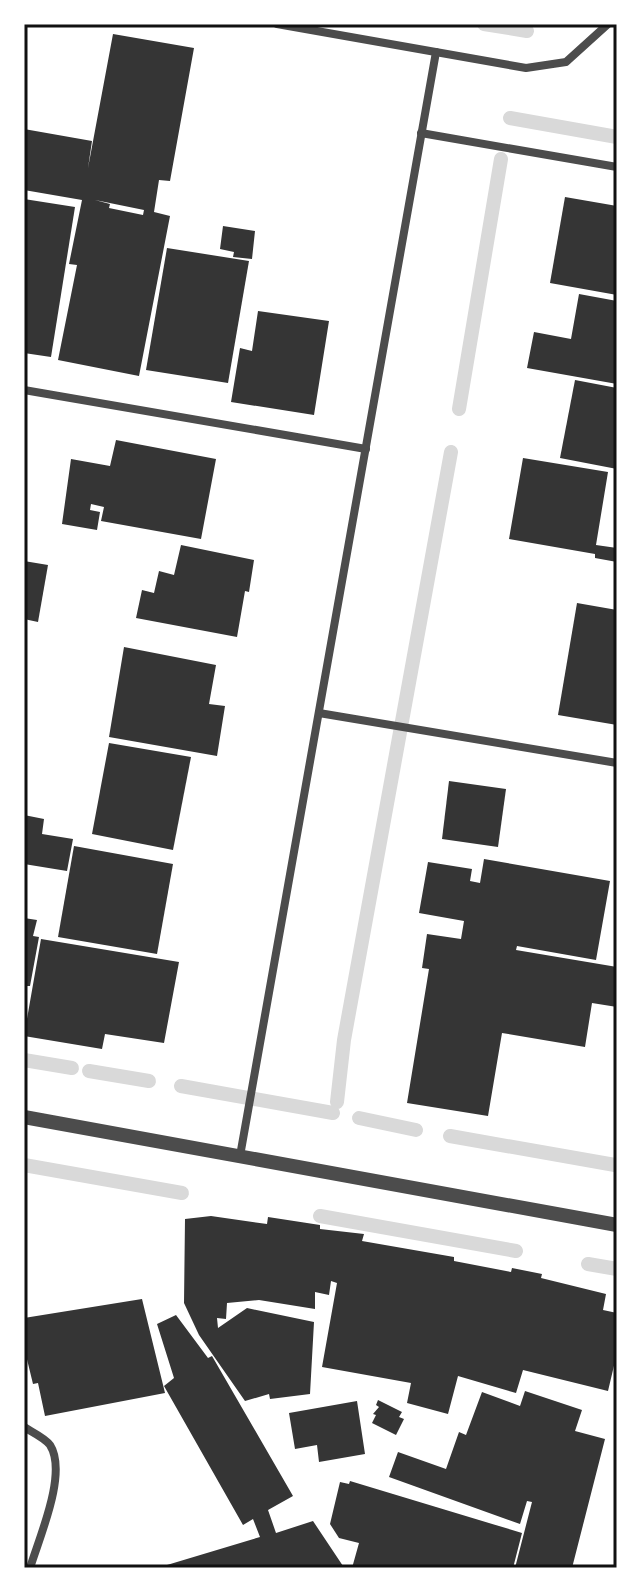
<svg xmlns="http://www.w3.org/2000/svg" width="641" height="1592" font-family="'Exo 2',sans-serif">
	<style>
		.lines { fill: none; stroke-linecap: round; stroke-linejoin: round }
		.stream { stroke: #d9d9d9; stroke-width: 14 }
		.building { fill: #353535; fill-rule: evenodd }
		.minor { stroke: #4c4c4c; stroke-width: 8 }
		.tertiary { stroke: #4c4c4c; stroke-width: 14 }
		.neatline { fill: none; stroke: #111; stroke-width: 3 }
	</style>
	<rect width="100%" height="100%" fill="#fff"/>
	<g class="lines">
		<g class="stream">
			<polyline points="484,24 527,31"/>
			<polyline points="510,118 617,137"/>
			<polyline points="459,409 501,159"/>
			<polyline points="24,1060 72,1068"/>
			<polyline points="89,1071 149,1081"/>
			<polyline points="181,1086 333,1113"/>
			<polyline points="337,1102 344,1040 451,452"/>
			<polyline points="359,1118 416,1130"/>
			<polyline points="450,1136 615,1165"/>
			<polyline points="24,1165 182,1193"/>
			<polyline points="320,1216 516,1251"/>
			<polyline points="588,1264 617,1269"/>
		</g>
	</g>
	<g class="building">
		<path d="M113,34L194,48L170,181L159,180L154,212L170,216L139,376L58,360L77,265L69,264L82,200L24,190V129L92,141L88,168ZM95,200L144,210L143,215L109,208L110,204Z"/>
		<polygon points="565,197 617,206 617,295 550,283"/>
		<polygon points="24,199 75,207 51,357 24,353"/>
		<polygon points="223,226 255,231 252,259 233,257 234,252 220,249"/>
		<polygon points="167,248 249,261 228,383 146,370"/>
		<polygon points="579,294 617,301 617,384 527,368 534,332 571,339"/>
		<polygon points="258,311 329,321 314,415 231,402 240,348 252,351"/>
		<polygon points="575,380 617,388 617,469 560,458"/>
		<polygon points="116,440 216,459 201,539 101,521 104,507 91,504 90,510 100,512 97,530 62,524 71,459 110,466"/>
		<polygon points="523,458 608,472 596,545 617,548 617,562 595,558 595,554 509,539"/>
		<polygon points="181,545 254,560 249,592 245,591 237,637 136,618 142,590 154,593 159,571 174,575"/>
		<polygon points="24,561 48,565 38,622 24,619"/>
		<polygon points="577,603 617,610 617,725 558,715"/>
		<polygon points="124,647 216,665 209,704 225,706 217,756 109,737"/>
		<polygon points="109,743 191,757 173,850 92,834"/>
		<polygon points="449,781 506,789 498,847 442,839"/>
		<polygon points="24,815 44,819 42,834 73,839 67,871 24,864"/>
		<polygon points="74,846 173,864 157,954 58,937"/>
		<polygon points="484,859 610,881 596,960 517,946 516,950 617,967 617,1007 592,1003 585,1047 502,1033 488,1116 407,1103 429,969 422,968 427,934 461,939 464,921 419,913 428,862 472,869 470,881 480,883"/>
		<polygon points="24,918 37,920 33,936 39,937 30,986 24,986"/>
		<polygon points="41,939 179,962 164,1043 105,1034 102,1049 24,1036"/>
		<polygon points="211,1216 267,1224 268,1217 320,1225 320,1229 364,1234 362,1241 454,1257 454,1261 511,1272 512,1268 542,1274 541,1278 606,1294 603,1310 617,1313 617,1353 608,1391 523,1370 516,1393 458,1376 448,1414 407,1403 411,1383 322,1367 337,1283 331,1281 329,1295 315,1292 315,1309 259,1300 227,1303 226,1319 217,1318 218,1328 247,1308 314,1322 310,1394 270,1399 269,1394 245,1401 199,1335 184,1303 185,1219"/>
		<polygon points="142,1299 165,1393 45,1416 38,1383 33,1384 24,1347 24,1318"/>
		<polygon points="176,1315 208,1358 212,1356 293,1496 268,1510 276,1533 313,1521 343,1566 157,1568 260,1537 253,1519 243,1525 164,1386 174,1378 157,1324"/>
		<polygon points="525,1391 582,1410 575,1431 605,1439 572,1568 515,1568 532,1502 527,1501 520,1524 389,1477 398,1452 446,1469 459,1432 466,1435 482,1392 520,1406"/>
		<polygon points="378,1400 402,1412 399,1417 404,1419 396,1435 372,1423 376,1415 373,1414 379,1407 376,1405"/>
		<polygon points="357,1401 365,1454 319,1462 317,1445 295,1449 289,1413"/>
		<polygon points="350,1481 522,1533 513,1568 352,1568 359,1543 339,1538 330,1524 340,1482 349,1484"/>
	</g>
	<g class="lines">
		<g class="minor">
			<polyline points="277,24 526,68 566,62 608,24"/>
			<polyline points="421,133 617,167"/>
			<polyline points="24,390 366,449"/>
			<polyline points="319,713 617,763"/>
			<polyline points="240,1156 436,52"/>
			<path d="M24,1427C32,1432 45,1438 50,1445C68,1473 39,1538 30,1568"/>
		</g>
		<polyline class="tertiary" points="24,1117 617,1225"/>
	</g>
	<rect width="641" height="1592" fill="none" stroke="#ffffff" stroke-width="52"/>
	<rect x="26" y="26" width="589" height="1540" class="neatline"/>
</svg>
